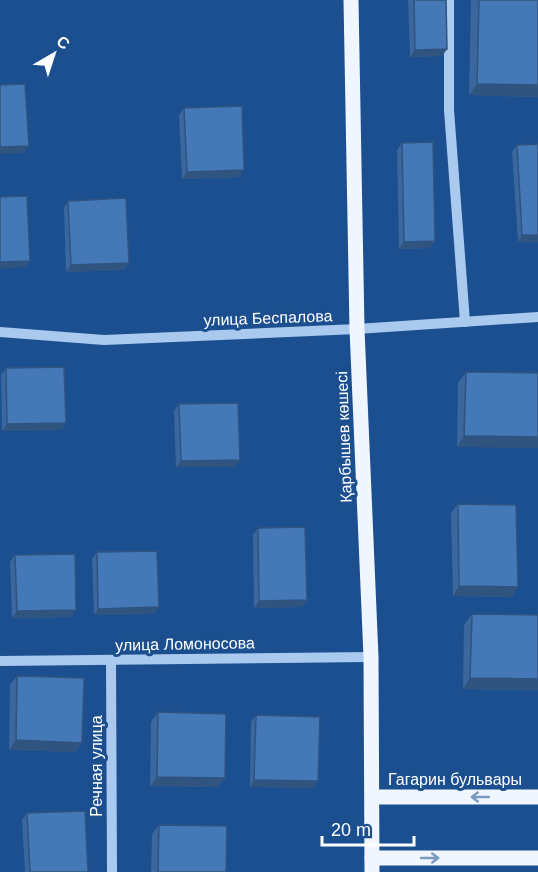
<svg xmlns="http://www.w3.org/2000/svg" width="538" height="872" font-family="Arial,sans-serif">
	<style>
		.lines { fill: none; stroke-linecap: round; stroke-linejoin: round }
		.minor { stroke: #a9c9ee; stroke-width: 10 }
		.major { stroke: #f0f6ff; stroke-width: 15 }
		.wall { fill: #3a679d }
		.shaded-wall { fill: #305480 }
		.building { fill: #4478b7; stroke: #305480; stroke-width: 1.5 }
		.oneway { stroke: #7b9ac1 }
		.labels { text-anchor: middle; dominant-baseline: central; stroke-width: 6; stroke-linejoin: round; paint-order: stroke }
		.street-label { font-size: 16px; fill: #fff; stroke: #1b4f8f }
	</style>
	<rect width="100%" height="100%" fill="#1b4f8f"/>
	<g class="lines">
		<g class="minor">
			<polyline points="449,0 449,110 465,322"/>
			<polyline points="0,332 104,340 357,329 538,317"/>
			<polyline points="111,660 112,872"/>
			<polyline points="0,661 371,657"/>
		</g>
		<g class="major">
			<polyline points="351,0 357,329 371,657 372,872"/>
			<polyline points="373,797 538,797"/>
			<polyline points="372,858 538,858"/>
		</g>
	</g>
	<g class="wall">
		<polygon points="408,0 446,0 447,49 442,56 410,57"/>
		<polygon points="471,0 538,0 538,97 469,95"/>
		<polygon points="184,108 244,170 240,177 182,179 179,115"/>
		<polygon points="402,143 430,248 399,249 397,150"/>
		<polygon points="538,144 538,242 518,242 512,152 517,145"/>
		<polygon points="68,201 129,263 124,270 66,272 64,208"/>
		<polygon points="6,368 66,423 61,430 2,431 1,375"/>
		<polygon points="466,372 538,373 457,447 458,383"/>
		<polygon points="179,404 235,467 176,467 174,411"/>
		<polygon points="458,504 512,597 453,596 451,513"/>
		<polygon points="258,528 302,607 254,608 253,535"/>
		<polygon points="97,552 154,614 94,615 92,559"/>
		<polygon points="15,555 71,617 12,618 10,562"/>
		<polygon points="472,614 538,615 538,690 463,689 464,625"/>
		<polygon points="17,676 82,743 75,752 9,750 10,685"/>
		<polygon points="158,712 225,778 218,787 150,786 151,722"/>
		<polygon points="256,715 314,788 250,787 251,722"/>
		<polygon points="27,813 88,872 25,872 22,820"/>
		<polygon points="159,825 226,872 151,872 152,834"/>
	</g>
	<g class="shaded-wall">
		<polygon points="447,49 442,56 410,57 415,50"/>
		<polygon points="477,84 538,85 538,97 469,95"/>
		<polygon points="29,146 24,153 0,154 0,147"/>
		<polygon points="244,170 240,177 182,179 187,172"/>
		<polygon points="522,235 538,235 538,242 518,242"/>
		<polygon points="435,241 430,248 399,249 404,242"/>
		<polygon points="30,261 25,267 0,269 0,262"/>
		<polygon points="129,263 124,270 66,272 71,265"/>
		<polygon points="66,423 61,430 2,431 7,424"/>
		<polygon points="464,436 538,437 538,448 457,447"/>
		<polygon points="240,460 235,467 176,467 181,461"/>
		<polygon points="459,586 518,587 512,597 453,596"/>
		<polygon points="307,600 302,607 254,608 259,601"/>
		<polygon points="159,607 154,614 94,615 98,609"/>
		<polygon points="76,610 71,617 12,618 17,611"/>
		<polygon points="470,678 538,679 538,690 463,689"/>
		<polygon points="16,740 82,743 75,752 9,750"/>
		<polygon points="157,777 225,778 218,787 150,786"/>
		<polygon points="254,780 318,781 314,788 250,787"/>
	</g>
	<g class="building">
		<polygon points="414,0 446,0 447,49 415,50"/>
		<polygon points="479,0 538,0 538,85 477,84"/>
		<polygon points="25,84 29,146 0,147 0,85"/>
		<polygon points="242,106 244,170 187,172 184,108"/>
		<polygon points="433,142 435,241 404,242 402,143"/>
		<polygon points="538,144 538,235 522,235 517,145"/>
		<polygon points="27,196 30,261 0,262 0,197"/>
		<polygon points="126,198 129,263 71,265 68,201"/>
		<polygon points="64,367 66,423 7,424 6,368"/>
		<polygon points="466,372 538,373 538,437 464,436"/>
		<polygon points="238,403 240,460 181,461 179,404"/>
		<polygon points="458,504 516,505 518,587 459,586"/>
		<polygon points="305,527 307,600 259,601 258,528"/>
		<polygon points="157,551 159,607 98,609 97,552"/>
		<polygon points="75,554 76,610 17,611 15,555"/>
		<polygon points="472,614 538,615 538,679 470,678"/>
		<polygon points="17,676 84,678 82,743 16,740"/>
		<polygon points="158,712 226,714 225,778 157,777"/>
		<polygon points="256,715 320,717 318,781 254,780"/>
		<polygon points="85,811 88,872 30,872 27,813"/>
		<polygon points="159,825 227,826 226,872 158,872"/>
	</g>
	<defs><path id="oneway-shaft" d="M-6 0H5M1.5-3L5.5 0L1.5 3" fill="none" stroke-width="1.6" stroke-linecap="round" stroke-linejoin="round" transform="scale(1.5)"/></defs>
	<g class="oneway">
		<use href="#oneway-shaft" transform="translate(480 797) rotate(180)"/>
		<use href="#oneway-shaft" transform="translate(430 858)"/>
	</g>
	<g class="labels">
		<g class="street-label">
			<text transform="translate(268 318) rotate(-2)">улица Беспалова</text>
			<text transform="translate(344 437) rotate(-92)">Қарбышев көшесі</text>
			<text transform="translate(185 644) rotate(-1)">улица Ломоносова</text>
			<text transform="translate(96 766) rotate(-90)">Речная улица</text>
			<text x="455" y="779">Гагарин бульвары</text>
		</g>
	</g>
	<g transform="translate(54 54) rotate(39)" stroke="#1b4f8f" stroke-width="4.5" paint-order="stroke">
	<path d="M0-4.5L10 22L0 15L-10 22Z" fill="#ffffff"/>
	<text y="-9" font-size="16" font-weight="bold" text-anchor="middle" fill="#ffffff">С</text>
	</g>
	<path d="M322 836v9h92v-9" fill="none" stroke="#ffffff" stroke-width="3"/>
	<text x="331" y="836" font-size="18" fill="#ffffff" stroke="#1b4f8f" stroke-width="4.5" paint-order="stroke">20 m</text>
</svg>
